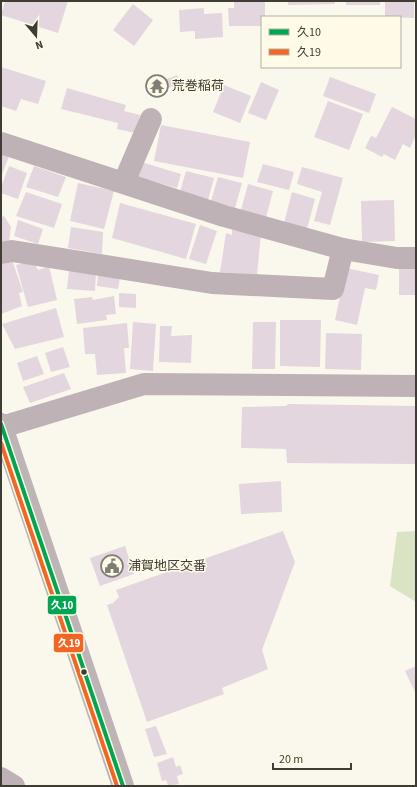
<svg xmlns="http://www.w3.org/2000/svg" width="417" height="787" font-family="'Source Sans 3','Noto Sans JP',sans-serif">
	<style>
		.green { fill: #d8e4c3 }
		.building { fill: #e3d6de }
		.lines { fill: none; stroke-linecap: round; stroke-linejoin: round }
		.minor { stroke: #beb2b7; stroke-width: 22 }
		.major { stroke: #beb4b6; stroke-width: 22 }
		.bus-1-casing { stroke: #fffbe8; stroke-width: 7 }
		.bus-2-casing { stroke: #fffbe8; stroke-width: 7 }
		.bus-1 { stroke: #00a651; stroke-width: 4 }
		.bus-2 { stroke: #f26522; stroke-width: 4 }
		.bus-dot { fill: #3e3c33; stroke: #fffbe8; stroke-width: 1.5 }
		.labels { text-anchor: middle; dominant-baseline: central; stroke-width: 3; stroke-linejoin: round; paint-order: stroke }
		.poi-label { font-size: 13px; fill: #3e3c33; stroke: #fffbe8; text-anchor: start }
		.line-badge { stroke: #fffbe8; stroke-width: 1.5 }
		.badge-label { font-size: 11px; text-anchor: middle; font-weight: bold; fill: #fff }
	</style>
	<rect width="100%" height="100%" fill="#faf8ed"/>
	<polygon class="green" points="416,531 416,602 390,586 397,532"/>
	<g class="building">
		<polygon points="5,1 68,1 58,33 1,15"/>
		<polygon points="234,1 265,1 265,17 262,17 262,26 229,26 228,8 234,8"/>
		<polygon points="288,1 335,1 335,4 288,5"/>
		<rect x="346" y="1" width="34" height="4"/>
		<polygon points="385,1 414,1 414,18 385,17"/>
		<polygon points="133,4 153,20 134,46 113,30"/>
		<polygon points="204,8 204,14 222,13 223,37 195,39 195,31 180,32 179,10"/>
		<polygon points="1,67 46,81 38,104 21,99 16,111 1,106"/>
		<polygon points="177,75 180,83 166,89 162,81"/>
		<polygon points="330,77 376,94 369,113 323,96"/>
		<polygon points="261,82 279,90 266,120 248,113"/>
		<polygon points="224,85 251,96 240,123 213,112"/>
		<polygon points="67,88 126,105 124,111 140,115 135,133 117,129 118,123 61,109"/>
		<polygon points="328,101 363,114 349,150 314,137"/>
		<polygon points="392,107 416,119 416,135 410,148 403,144 395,160 384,154 382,157 365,148 371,136 376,138"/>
		<polygon points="161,125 250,142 243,178 154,161"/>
		<polygon points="1,153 9,156 1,177"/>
		<polygon points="138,161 181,174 177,188 134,176"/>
		<polygon points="263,164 294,172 289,190 257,182"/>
		<polygon points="9,166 27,173 18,199 1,193 1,187"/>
		<polygon points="34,166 66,177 58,197 26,187"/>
		<polygon points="302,167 343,178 330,225 314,221 322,192 297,184"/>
		<polygon points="186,171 214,178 208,200 180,192"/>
		<polygon points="218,177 242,183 235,208 211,201"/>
		<polygon points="78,183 114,191 104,229 70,221"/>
		<polygon points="248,184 273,191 266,217 241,210"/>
		<polygon points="26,192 62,204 54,228 16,216"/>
		<polygon points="292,192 315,199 307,229 284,223"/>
		<polygon points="394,200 395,241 362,242 361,201"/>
		<polygon points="120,203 196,224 186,259 112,238"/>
		<polygon points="4,216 11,227 9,242 1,243 1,217"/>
		<polygon points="18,220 43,229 38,244 14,236"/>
		<polygon points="200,225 217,231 206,264 189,259"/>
		<polygon points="71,227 103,232 102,254 68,248"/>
		<polygon points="232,230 261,234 257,275 220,272 226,233 232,235"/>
		<polygon points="12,260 23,292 19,293 22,306 1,314 1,262"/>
		<polygon points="33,261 38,270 49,266 57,300 28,307 16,265"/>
		<polygon points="416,263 416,295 399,295 399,264"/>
		<polygon points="346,268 379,275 376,290 365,288 357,325 335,320"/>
		<polygon points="69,270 96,272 95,291 67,289"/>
		<polygon points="98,273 120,277 118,289 97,286"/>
		<polygon points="119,293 136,294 136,308 119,307"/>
		<polygon points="114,296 116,314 106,315 107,320 77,324 74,299 92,297 93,300"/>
		<polygon points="56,308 64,337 15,349 2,324"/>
		<polygon points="280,320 321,320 320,367 280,366"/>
		<polygon points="133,322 156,324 153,371 130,369"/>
		<polygon points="253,322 276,322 275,369 252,369"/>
		<polygon points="127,323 129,348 124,348 126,373 97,375 95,354 85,354 83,328"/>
		<polygon points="160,326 172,326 171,336 192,335 191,363 159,362"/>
		<polygon points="326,333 362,334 361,370 325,369"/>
		<polygon points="63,347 70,367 51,372 45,353"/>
		<polygon points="37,356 44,374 23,381 17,363"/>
		<polygon points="64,373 71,389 30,403 23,387"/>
		<polygon points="288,404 416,406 416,464 287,463 286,449 241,448 242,407 286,406"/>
		<polygon points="281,481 282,512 241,514 239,484"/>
		<polygon points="283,531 295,562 262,650 268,669 222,688 224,694 147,722 107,605 113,603 119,597 116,590"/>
		<polygon points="125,546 134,574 100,586 90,558"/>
		<polygon points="416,666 416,694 405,671"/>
		<polygon points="156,726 167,754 154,757 145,729"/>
		<polygon points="173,757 176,767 180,765 183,774 177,776 179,784 168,786 166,780 162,781 157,763"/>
	</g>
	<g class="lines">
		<g class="minor">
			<polyline points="1,143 224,216 343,249 397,258 416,258"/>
			<polyline points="124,182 151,119"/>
			<polyline points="1,253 12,251 212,283 333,289 343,249"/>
			<polyline points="2,427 144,384 416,386"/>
			<polyline points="1,778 14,786"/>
		</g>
		<polyline class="major" points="1,424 123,786"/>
		<g class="bus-1-casing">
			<polyline id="bus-1" points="1,424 123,786"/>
		</g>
		<g class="bus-2-casing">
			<polyline id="bus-2" points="1,443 117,786"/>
		</g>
		<use href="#bus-1" class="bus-1"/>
		<use href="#bus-2" class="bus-2"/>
	</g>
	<defs>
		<g id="temple-ring" transform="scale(1.15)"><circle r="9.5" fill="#fffbe8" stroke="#807e74" stroke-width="1.5"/><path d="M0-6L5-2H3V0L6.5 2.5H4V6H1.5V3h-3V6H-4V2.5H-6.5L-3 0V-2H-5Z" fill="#807e74"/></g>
		<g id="civic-ring" transform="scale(1.15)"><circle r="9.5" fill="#fffbe8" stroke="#807e74" stroke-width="1.5"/><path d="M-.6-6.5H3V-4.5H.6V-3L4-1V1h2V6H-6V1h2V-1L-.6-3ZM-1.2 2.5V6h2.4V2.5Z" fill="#807e74"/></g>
	</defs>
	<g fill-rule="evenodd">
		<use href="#temple-ring" x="157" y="86"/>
		<use href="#civic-ring" x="112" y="566"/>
	</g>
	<circle class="bus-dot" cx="84" cy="672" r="3.5"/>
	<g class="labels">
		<g class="poi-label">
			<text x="172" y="86">荒巻稲荷</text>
			<text x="128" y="566">浦賀地区交番</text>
		</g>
	</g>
	<g class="line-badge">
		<rect x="47" y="595" width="30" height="20" rx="4" fill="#00a651"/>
		<rect x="53" y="633" width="31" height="20" rx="4" fill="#f26522"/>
	</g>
	<g class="badge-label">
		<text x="62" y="609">久10</text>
		<text x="69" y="647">久19</text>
	</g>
	<rect width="417" height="787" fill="none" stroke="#3e3c33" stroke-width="4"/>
	<rect x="261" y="16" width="140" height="52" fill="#fffbe8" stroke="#b2afa0"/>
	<rect x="269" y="29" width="20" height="6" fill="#00a651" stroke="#b2afa0"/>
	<text x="297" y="36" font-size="12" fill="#3e3c33">久10</text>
	<rect x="269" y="49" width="20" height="6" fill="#f26522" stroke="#b2afa0"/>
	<text x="297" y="56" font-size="12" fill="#3e3c33">久19</text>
	<g transform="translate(36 36) rotate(161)" stroke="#fffbe8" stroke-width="3" paint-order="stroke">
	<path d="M0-3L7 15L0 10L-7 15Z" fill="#3e3c33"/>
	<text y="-6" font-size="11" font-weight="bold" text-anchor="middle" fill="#3e3c33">N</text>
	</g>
	<path d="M273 763v6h78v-6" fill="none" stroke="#3e3c33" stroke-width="2"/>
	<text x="279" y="763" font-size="12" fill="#3e3c33" stroke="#fffbe8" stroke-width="3" paint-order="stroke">20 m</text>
</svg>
